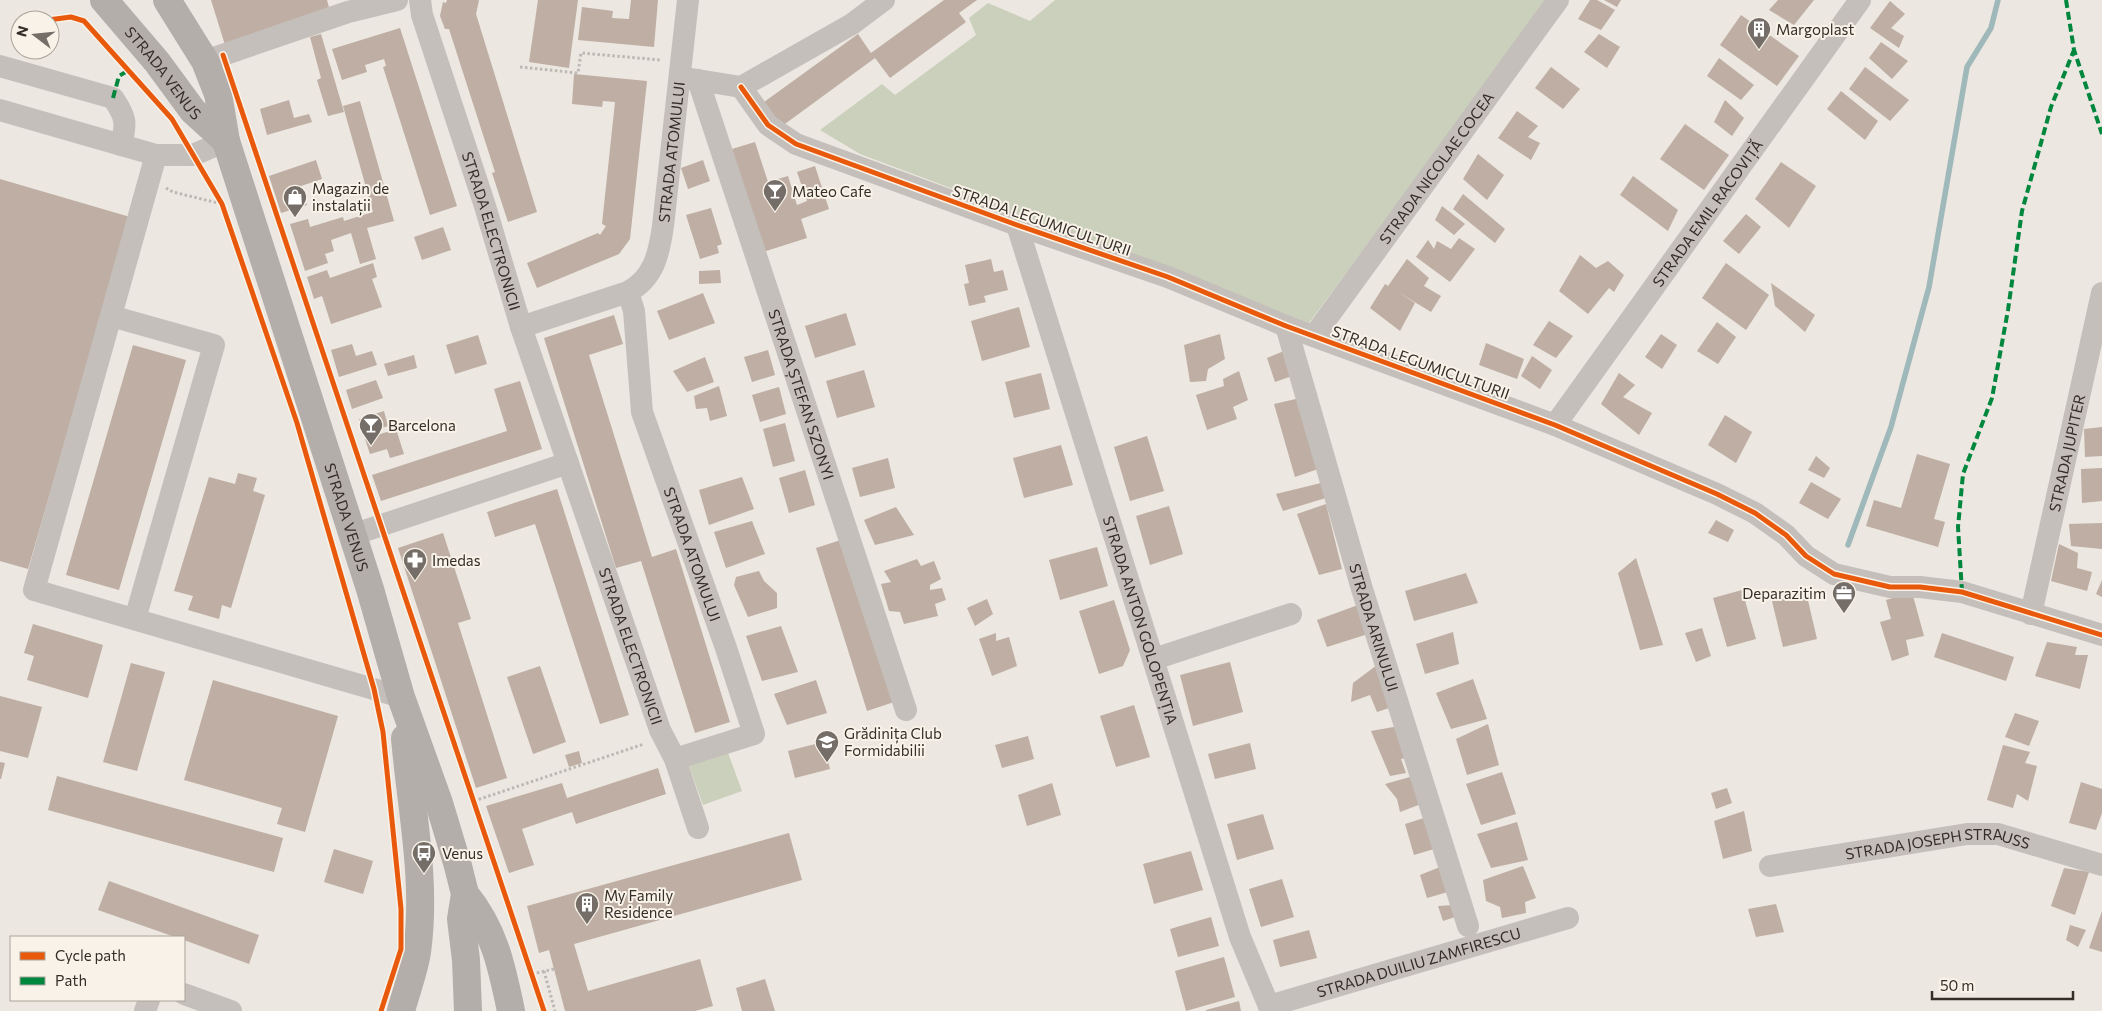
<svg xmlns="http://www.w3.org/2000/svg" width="2102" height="1011" font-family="Commissioner,sans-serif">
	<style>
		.green { fill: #cbd0bc }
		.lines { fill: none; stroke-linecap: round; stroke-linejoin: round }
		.stream { stroke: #9fb8ba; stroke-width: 5.5 }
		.building { fill: #beaea4 }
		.path { stroke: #bdb8b3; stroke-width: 3; stroke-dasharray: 2.5 2.5; stroke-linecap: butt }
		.minor { stroke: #c4bfba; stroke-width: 22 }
		.major { stroke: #b3aea9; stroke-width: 28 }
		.quiet { stroke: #00873e; stroke-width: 4; stroke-dasharray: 8 4; stroke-linecap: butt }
		.cycleway-casing { stroke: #f8f2e8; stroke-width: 8 }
		.cycleway { stroke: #e8590c; stroke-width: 5 }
		.labels { text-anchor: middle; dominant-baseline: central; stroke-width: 4; stroke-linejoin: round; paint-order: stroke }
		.poi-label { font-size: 15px; fill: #352d28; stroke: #f8f2e8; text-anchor: start }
		.street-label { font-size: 15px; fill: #352d28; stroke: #f8f2e8 }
	</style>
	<rect width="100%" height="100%" fill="#ece7e0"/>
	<g class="green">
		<polygon points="1055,0 1549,0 1309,323 860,154 820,130 882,84 895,95 976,35 969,18 988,3 1030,21"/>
		<polygon points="727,750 742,791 703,805 688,763"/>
	</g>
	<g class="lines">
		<polyline class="stream" points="1848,545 1891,427 1929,287 1967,67 1991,28 1998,0"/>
	</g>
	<g class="building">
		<polygon points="211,0 327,0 330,11 225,45"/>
		<polygon points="447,0 479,0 476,14 537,212 508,222 492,173 495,172 449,29 445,29 440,16 443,2 446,3"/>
		<polygon points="538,0 578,0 569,68 529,62"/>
		<polygon points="631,0 658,0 654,47 578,40 582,7 613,11 612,18 629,19"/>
		<polygon points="944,0 977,0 959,13 966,22 890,78 875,58 778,129 760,105 858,34 871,53"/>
		<polygon points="1590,0 1597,0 1615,10 1601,30 1578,19"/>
		<polygon points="1604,0 1621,0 1617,7"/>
		<polygon points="1778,0 1814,0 1794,25 1769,10"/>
		<polygon points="1890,1 1905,14 1891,28 1904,36 1899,48 1870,28"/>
		<polygon points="1741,15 1799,56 1777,86 1720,45"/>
		<polygon points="400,28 457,206 430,215 383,67 386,66 384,59 365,65 367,72 342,80 332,49"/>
		<polygon points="321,34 344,112 328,116 317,80 321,78 310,37"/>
		<polygon points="1599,34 1620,47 1607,68 1584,52"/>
		<polygon points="1881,42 1908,61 1892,79 1869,58"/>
		<polygon points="1719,58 1754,85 1741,100 1707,76"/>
		<polygon points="1551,67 1580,89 1563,109 1535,88"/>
		<polygon points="1865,67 1909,100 1890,121 1849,89"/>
		<polygon points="574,74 647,81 630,239 619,254 537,288 527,263 598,233 600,235 606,226 602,224 615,102 603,101 602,107 572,104"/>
		<polygon points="1841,91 1878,121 1865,140 1827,109"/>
		<polygon points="289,100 294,118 309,114 312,122 267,135 260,109"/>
		<polygon points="1725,100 1744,118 1732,136 1714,122"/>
		<polygon points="360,101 394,221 367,228 376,259 360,264 351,233 331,240 334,251 325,254 328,263 305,271 290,224 308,219 310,227 343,217 344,221 373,212 343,106"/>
		<polygon points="1517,111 1538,126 1528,137 1540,143 1531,160 1498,138"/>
		<polygon points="1685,124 1729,155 1704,190 1660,159"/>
		<polygon points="755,142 768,182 788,176 797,205 807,201 797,172 815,166 829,209 801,219 807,238 763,252 732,149"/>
		<polygon points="1478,154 1504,175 1487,200 1463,179"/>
		<polygon points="316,160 322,179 301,186 307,205 281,213 269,176"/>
		<polygon points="703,160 710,181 688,189 681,168"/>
		<polygon points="1781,162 1816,186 1789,228 1755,199"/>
		<polygon points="1633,176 1678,210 1668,231 1620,195"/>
		<polygon points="0,179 130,217 28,569 0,561"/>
		<polygon points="1463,194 1505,229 1495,243 1453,209"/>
		<polygon points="1442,206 1465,224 1454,235 1435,220"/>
		<polygon points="711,208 722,244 717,246 719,253 700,259 686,215"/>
		<polygon points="1746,214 1761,227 1739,254 1723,241"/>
		<polygon points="443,227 451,250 422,260 414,237"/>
		<polygon points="1459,238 1475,249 1450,282 1416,257 1428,240 1434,249 1437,241 1451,249"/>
		<polygon points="1580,255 1596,268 1608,261 1624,275 1614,292 1609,288 1588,314 1559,291"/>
		<polygon points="991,259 994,272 1003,270 1008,290 984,296 986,302 969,306 964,284 969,283 965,265"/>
		<polygon points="1407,259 1429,278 1424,286 1441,296 1431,312 1398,292 1415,303 1400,331 1370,308 1385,284 1388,286"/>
		<polygon points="373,263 377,277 372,279 382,307 331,324 322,296 314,299 307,277 327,270 330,278"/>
		<polygon points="1726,263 1769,295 1746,330 1702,298"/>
		<polygon points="720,270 721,283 699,284 699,271"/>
		<polygon points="1771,283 1815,315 1805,332 1775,306"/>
		<polygon points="703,293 715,323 669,340 657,311"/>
		<polygon points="1019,307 1030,347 982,361 971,321"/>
		<polygon points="846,313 856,345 815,358 805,326"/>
		<polygon points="614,315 623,344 589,355 652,557 676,549 730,722 695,733 641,561 616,568 544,338"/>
		<polygon points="1549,321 1573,336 1556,358 1533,345"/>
		<polygon points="1717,322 1736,337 1718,364 1697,351"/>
		<polygon points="1220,334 1225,359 1208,369 1206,381 1190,382 1184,345"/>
		<polygon points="1661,334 1677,345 1662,369 1645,357"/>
		<polygon points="478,335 487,364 455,374 446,345"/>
		<polygon points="1486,343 1524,359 1517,379 1479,365"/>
		<polygon points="352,344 356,356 372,351 377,365 339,377 331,350"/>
		<polygon points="133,345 186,360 119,590 66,575"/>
		<polygon points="768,350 775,375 752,382 744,357"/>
		<polygon points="1284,351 1292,376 1275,382 1267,358"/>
		<polygon points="414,355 417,368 388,376 384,364"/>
		<polygon points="1532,356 1552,370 1540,389 1521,376"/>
		<polygon points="705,357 714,382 687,392 673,371"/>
		<polygon points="864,370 875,407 837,418 826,381"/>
		<polygon points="1239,371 1248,400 1233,407 1237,419 1207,430 1196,395 1224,386 1223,379"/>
		<polygon points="1041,373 1050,409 1014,418 1005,382"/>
		<polygon points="1619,373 1635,385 1623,397 1652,413 1639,435 1601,404"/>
		<polygon points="376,380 383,398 352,409 346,390"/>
		<polygon points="520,381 542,449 381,501 372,475 507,431 494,389"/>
		<polygon points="719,386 727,416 710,421 707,408 696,409 694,396"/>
		<polygon points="779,387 786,414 760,422 752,395"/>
		<polygon points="1300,398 1318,469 1295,477 1274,404"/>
		<polygon points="384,411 388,426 363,434 359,419"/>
		<polygon points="1725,415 1752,432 1736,463 1708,445"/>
		<polygon points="785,423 795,461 773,467 763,429"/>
		<polygon points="2102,427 2102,456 2085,457 2084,429"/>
		<polygon points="396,429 404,454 390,458 387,449 370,454 365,439"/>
		<polygon points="1147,436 1164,491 1130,501 1114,447"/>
		<polygon points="1061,445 1073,485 1024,498 1013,458"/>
		<polygon points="1917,454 1950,464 1934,519 1945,522 1938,547 1866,526 1874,500 1901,508"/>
		<polygon points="1816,456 1830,468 1824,478 1808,470"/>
		<polygon points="888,458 895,488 860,497 852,468"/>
		<polygon points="2102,468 2102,501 2082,503 2081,469"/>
		<polygon points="805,470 815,505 789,513 779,478"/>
		<polygon points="238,473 257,478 253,491 265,495 231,608 222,605 219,619 188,610 193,596 174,591 209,477 235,484"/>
		<polygon points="742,477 754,509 709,525 699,490"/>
		<polygon points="1325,482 1329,497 1283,511 1276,494"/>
		<polygon points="1811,482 1841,499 1828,519 1799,503"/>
		<polygon points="557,489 629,715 600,724 535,524 495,537 487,512"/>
		<polygon points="1326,504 1342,569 1319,575 1297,514"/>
		<polygon points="1169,506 1183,554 1150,565 1136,516"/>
		<polygon points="896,507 914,535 875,545 864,520"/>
		<polygon points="1716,520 1734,530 1728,542 1708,533"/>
		<polygon points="752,521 765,554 726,568 714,532"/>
		<polygon points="2102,523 2102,549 2071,546 2069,524"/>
		<polygon points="443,533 471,619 458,623 507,778 476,788 398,548"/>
		<polygon points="844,539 894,702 867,711 816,548"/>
		<polygon points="2059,544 2078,553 2077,568 2092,572 2087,591 2051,581"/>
		<polygon points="1097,547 1108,586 1060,600 1049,560"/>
		<polygon points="1636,558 1663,645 1640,650 1618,573"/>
		<polygon points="917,559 921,566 934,561 941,579 930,585 930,590 942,588 946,600 935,604 938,616 904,624 900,612 889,611 881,584 891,582 884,571"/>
		<polygon points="759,571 764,581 777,593 777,608 748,617 734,585 736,577"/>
		<polygon points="1466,573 1478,603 1414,621 1405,591"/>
		<polygon points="2102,580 2102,597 2096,594"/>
		<polygon points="1742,590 1756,639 1727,647 1713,598"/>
		<polygon points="1806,592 1817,639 1783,647 1772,601"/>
		<polygon points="1912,592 1924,636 1906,640 1909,655 1892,661 1880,622 1891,619 1886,600"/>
		<polygon points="987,599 993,614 975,626 967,608"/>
		<polygon points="1114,600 1130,650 1123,666 1099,674 1079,611"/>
		<polygon points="1358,605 1368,634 1327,647 1317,620"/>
		<polygon points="33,624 103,645 88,698 27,680 34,656 24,653"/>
		<polygon points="781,626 798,672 762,681 746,636"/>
		<polygon points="1702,628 1711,656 1696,662 1685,633"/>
		<polygon points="1453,632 1459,664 1425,674 1416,644"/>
		<polygon points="996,633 996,641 1009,637 1017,666 992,676 979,639"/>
		<polygon points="1942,633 2014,657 2006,681 1934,657"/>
		<polygon points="2047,642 2077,647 2075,655 2088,655 2080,689 2035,676"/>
		<polygon points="1230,662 1243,712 1193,726 1180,675"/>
		<polygon points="131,663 165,672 137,771 103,762"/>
		<polygon points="1377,665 1392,707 1377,712 1370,695 1351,702 1353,683"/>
		<polygon points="540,666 566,742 533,754 507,677"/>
		<polygon points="1473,679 1487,719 1451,729 1436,693"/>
		<polygon points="213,680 338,716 305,832 277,824 282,808 184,780"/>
		<polygon points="816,680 827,713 787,725 774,694"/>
		<polygon points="0,696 42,707 28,758 0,751"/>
		<polygon points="1134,705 1150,757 1116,767 1100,716"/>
		<polygon points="2015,713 2039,721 2029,746 2005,737"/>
		<polygon points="1488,724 1499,765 1467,775 1456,739"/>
		<polygon points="1399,726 1409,757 1401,759 1406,773 1390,776 1371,731"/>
		<polygon points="1028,736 1034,759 1002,768 995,745"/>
		<polygon points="823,742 830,769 795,778 788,751"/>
		<polygon points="1250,743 1256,769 1215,779 1208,754"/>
		<polygon points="2003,745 2030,752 2025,763 2037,766 2028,801 2017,794 2013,808 1987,800"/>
		<polygon points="579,751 582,763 569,767 565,755"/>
		<polygon points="0,762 5,763 1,779 0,779"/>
		<polygon points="658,768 666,794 576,824 572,812 522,829 534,865 509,873 486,806 562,783 567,798"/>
		<polygon points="1502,772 1516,814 1481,825 1466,784"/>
		<polygon points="57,776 283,838 274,872 48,810"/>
		<polygon points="1410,777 1421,804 1400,812 1397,799 1385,784"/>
		<polygon points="2081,782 2102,789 2102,813 2096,830 2069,823"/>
		<polygon points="1052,783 1061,815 1027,826 1018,795"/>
		<polygon points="1727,788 1732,803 1716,809 1711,793"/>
		<polygon points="1744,811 1752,851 1723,859 1714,821"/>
		<polygon points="1263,814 1274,849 1237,860 1227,824"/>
		<polygon points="1424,818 1434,849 1414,855 1405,824"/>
		<polygon points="1517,822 1528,860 1491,868 1477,834"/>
		<polygon points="789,833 802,880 574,944 588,991 700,959 713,1006 695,1011 565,1011 549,950 539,953 527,906"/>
		<polygon points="334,849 373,861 363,894 324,882"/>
		<polygon points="1191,851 1203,890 1154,904 1143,864"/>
		<polygon points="1523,866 1536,898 1525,902 1526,913 1502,918 1500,907 1486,901 1483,880"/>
		<polygon points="1440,867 1448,892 1427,898 1420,875"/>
		<polygon points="2064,868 2089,872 2075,915 2051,906"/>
		<polygon points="1282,879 1294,917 1261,927 1249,889"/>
		<polygon points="109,881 259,935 249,964 184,940 184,937 175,937 98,910"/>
		<polygon points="1776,904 1784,932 1756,937 1748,909"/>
		<polygon points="1454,905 1458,916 1443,921 1438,906"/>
		<polygon points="2102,911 2102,952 2089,948"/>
		<polygon points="1211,917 1219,946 1178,957 1170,929"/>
		<polygon points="2070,925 2086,930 2078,947 2066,940"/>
		<polygon points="1309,930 1317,958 1280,967 1273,940"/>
		<polygon points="1224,957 1235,997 1186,1011 1175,971"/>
		<polygon points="765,979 775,1011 742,1011 736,988"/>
		<polygon points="1239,1001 1241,1011 1206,1011 1206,1010"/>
	</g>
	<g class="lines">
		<g class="path">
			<polyline points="520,67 578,73 581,53 661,60"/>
			<polyline points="166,188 173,192 222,204"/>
			<polyline points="474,801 644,744"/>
			<polyline points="544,971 555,1011"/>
			<polyline points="532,974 554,969"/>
		</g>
		<g class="minor">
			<path id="s1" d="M420,0L422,15L485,206L521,327L660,730L675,759L698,828"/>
			<polyline points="205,61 348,12 397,0"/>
			<path d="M0,66L113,98C126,117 127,123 121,145"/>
			<polyline points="685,78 741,87 852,24 884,0"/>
			<path id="s2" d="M698,80L906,710"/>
			<polyline points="741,87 768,125 796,144 1017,225 1168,277 1286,326 1555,425 1717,494 1755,513 1786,535 1806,556 1834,574 1890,587 1920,587 1962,592 2102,635"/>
			<polyline points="0,110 156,155"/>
			<polyline points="226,141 193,155 156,155 34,590 401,697"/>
			<path id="s3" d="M1017,225L1240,937L1271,1011"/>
			<path id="s4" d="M628,292L634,311L642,412L726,648L754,734L675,759"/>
			<polyline points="111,316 214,345 135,619"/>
			<path id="s5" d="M1286,326L1362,589L1468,926"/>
			<path id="s6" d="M521,327L628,292C654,278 659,254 663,226L688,0"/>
			<path id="s7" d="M1314,336L1558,0"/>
			<path id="s8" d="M1555,425L1860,0"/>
			<polyline points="352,535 568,463"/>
			<path id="s9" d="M2031,614L2102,293"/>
			<polyline points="1154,659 1291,614"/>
			<path id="s10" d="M1770,866L1967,834H1998L2102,865"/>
			<polyline points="184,994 231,1011"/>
			<path id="s11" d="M1269,1006L1568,918"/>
			<polyline points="145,1011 149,1000"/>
		</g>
		<g class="major">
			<path id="s12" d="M104,0L157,62L193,111L226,141"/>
			<path id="s13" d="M167,0L205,61L218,94L226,141L370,589L401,697L439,803L458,866L465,894L461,919L466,960L468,1011"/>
			<path d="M465,894C494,929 502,967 511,1011"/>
			<path d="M401,1011C406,992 414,971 417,952C427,881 411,809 405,738"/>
		</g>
		<g class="quiet">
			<polyline points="2066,0 2074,50 2102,134"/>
			<polyline points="113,98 119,76 129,70"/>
			<polyline points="1962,592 1958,527 1963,474 1992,398 2008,310 2022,211 2051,107 2074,50"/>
		</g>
		<g class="cycleway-casing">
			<g id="cycleway">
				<polyline points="48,20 71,17 84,21 172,119 222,204 297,423 374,689 383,732 401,909 401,949 381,1011"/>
				<polyline points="223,55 544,1011"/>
				<polyline points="741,87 768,125 796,144 1017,225 1168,277 1286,326 1555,425 1717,494 1755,513 1786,535 1806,556 1834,574 1890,587 1920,587 1962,592 2102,635"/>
			</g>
		</g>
		<use href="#cycleway" class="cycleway"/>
	</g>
	<defs>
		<g id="building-pin" transform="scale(1.25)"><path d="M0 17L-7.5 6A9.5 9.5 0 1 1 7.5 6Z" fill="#756e68" stroke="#f8f2e8"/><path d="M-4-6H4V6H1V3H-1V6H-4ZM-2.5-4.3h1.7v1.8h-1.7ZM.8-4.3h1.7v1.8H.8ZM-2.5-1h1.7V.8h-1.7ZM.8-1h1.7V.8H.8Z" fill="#fff"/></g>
		<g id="bar-pin" transform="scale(1.25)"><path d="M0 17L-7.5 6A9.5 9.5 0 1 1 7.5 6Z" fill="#756e68" stroke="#f8f2e8"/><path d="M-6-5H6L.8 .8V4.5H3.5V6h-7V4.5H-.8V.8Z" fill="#fff"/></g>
		<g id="shop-pin" transform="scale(1.25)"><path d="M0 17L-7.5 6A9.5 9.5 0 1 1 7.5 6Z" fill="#756e68" stroke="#f8f2e8"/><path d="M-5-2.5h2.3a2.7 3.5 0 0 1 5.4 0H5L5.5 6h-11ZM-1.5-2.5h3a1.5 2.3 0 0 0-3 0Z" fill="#fff"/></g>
		<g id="pharmacy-pin" transform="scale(1.25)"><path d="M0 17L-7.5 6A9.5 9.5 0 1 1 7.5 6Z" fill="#756e68" stroke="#f8f2e8"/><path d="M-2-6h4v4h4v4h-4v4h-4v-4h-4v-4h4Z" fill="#fff"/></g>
		<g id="office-pin" transform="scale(1.25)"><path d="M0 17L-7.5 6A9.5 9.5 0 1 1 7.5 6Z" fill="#756e68" stroke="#f8f2e8"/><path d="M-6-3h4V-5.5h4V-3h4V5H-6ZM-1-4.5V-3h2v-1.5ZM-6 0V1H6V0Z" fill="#fff"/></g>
		<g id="school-pin" transform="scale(1.25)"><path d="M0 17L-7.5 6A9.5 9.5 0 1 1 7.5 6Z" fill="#756e68" stroke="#f8f2e8"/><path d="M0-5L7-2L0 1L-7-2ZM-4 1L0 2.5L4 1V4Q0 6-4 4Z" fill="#fff"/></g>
		<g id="bus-pin" transform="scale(1.25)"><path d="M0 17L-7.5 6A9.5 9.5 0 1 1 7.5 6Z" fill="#756e68" stroke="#f8f2e8"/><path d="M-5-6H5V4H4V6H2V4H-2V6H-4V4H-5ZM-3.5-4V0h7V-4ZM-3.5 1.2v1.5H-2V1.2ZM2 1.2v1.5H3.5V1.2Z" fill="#fff"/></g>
	</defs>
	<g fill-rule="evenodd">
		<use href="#building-pin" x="1759" y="29"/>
		<use href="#bar-pin" x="775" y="191"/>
		<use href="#shop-pin" x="295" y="197"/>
		<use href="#bar-pin" x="371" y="425"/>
		<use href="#pharmacy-pin" x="415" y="560"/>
		<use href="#office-pin" x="1844" y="593"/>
		<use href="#school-pin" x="827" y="742"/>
		<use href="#bus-pin" x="424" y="853"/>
		<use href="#building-pin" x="587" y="904"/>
	</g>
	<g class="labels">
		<g class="poi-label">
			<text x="1776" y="29">Margoplast</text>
			<text x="312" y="188">Magazin de<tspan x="312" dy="17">instalații</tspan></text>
			<text x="792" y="191">Mateo Cafe</text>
			<text x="388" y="425">Barcelona</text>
			<text x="432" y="560">Imedas</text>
			<text x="1826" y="593" text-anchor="end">Deparazitim</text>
			<text x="844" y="733">Grădinița Club<tspan x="844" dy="17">Formidabilii</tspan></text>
			<text x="442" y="853">Venus</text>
			<text x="604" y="895">My Family<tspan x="604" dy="17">Residence</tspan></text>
		</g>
		<g class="street-label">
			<text stroke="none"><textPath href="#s12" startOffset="94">STRADA VENUS</textPath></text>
			<text stroke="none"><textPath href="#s6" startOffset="265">STRADA ATOMULUI</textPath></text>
			<text stroke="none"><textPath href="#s7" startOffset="208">STRADA NICOLAE COCEA</textPath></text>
			<text stroke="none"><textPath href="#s8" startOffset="261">STRADA EMIL RACOVIȚĂ</textPath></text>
			<text transform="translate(1042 220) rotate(19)">STRADA LEGUMICULTURII</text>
			<text stroke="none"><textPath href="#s1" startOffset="242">STRADA ELECTRONICII</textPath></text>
			<text transform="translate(1421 362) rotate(20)">STRADA LEGUMICULTURII</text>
			<text stroke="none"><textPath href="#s2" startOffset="331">STRADA ȘTEFAN SZONYI</textPath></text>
			<text stroke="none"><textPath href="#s9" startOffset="165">STRADA JUPITER</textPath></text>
			<text stroke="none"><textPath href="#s13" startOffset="550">STRADA VENUS</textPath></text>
			<text stroke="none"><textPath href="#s4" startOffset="272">STRADA ATOMULUI</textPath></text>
			<text stroke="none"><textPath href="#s3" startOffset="414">STRADA ANTON GOLOPENȚIA</textPath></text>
			<text stroke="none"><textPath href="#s5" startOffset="314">STRADA ARINULUI</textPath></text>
			<text stroke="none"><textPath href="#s1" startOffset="680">STRADA ELECTRONICII</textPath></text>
			<text stroke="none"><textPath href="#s10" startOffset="170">STRADA JOSEPH STRAUSS</textPath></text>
			<text stroke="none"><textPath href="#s11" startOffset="156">STRADA DUILIU ZAMFIRESCU</textPath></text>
		</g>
	</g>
	<rect x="10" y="936" width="175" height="65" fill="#f8f2e8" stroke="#aaa39b"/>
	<rect x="20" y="952" width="25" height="8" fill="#e8590c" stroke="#aaa39b"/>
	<text x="55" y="961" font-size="15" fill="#352d28">Cycle path</text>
	<rect x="20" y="977" width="25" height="8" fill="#00873e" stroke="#aaa39b"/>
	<text x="55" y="986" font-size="15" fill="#352d28">Path</text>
	<g transform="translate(35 35) rotate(286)"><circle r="24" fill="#f8f2e8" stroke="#aaa39b"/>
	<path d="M0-4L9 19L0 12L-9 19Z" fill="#756e68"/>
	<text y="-8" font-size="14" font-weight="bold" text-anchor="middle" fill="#352d28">N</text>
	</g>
	<path d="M1932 991v8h141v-8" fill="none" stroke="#352d28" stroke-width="2.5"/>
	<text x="1940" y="991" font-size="15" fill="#352d28" stroke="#f8f2e8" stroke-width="4" paint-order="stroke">50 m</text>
</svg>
